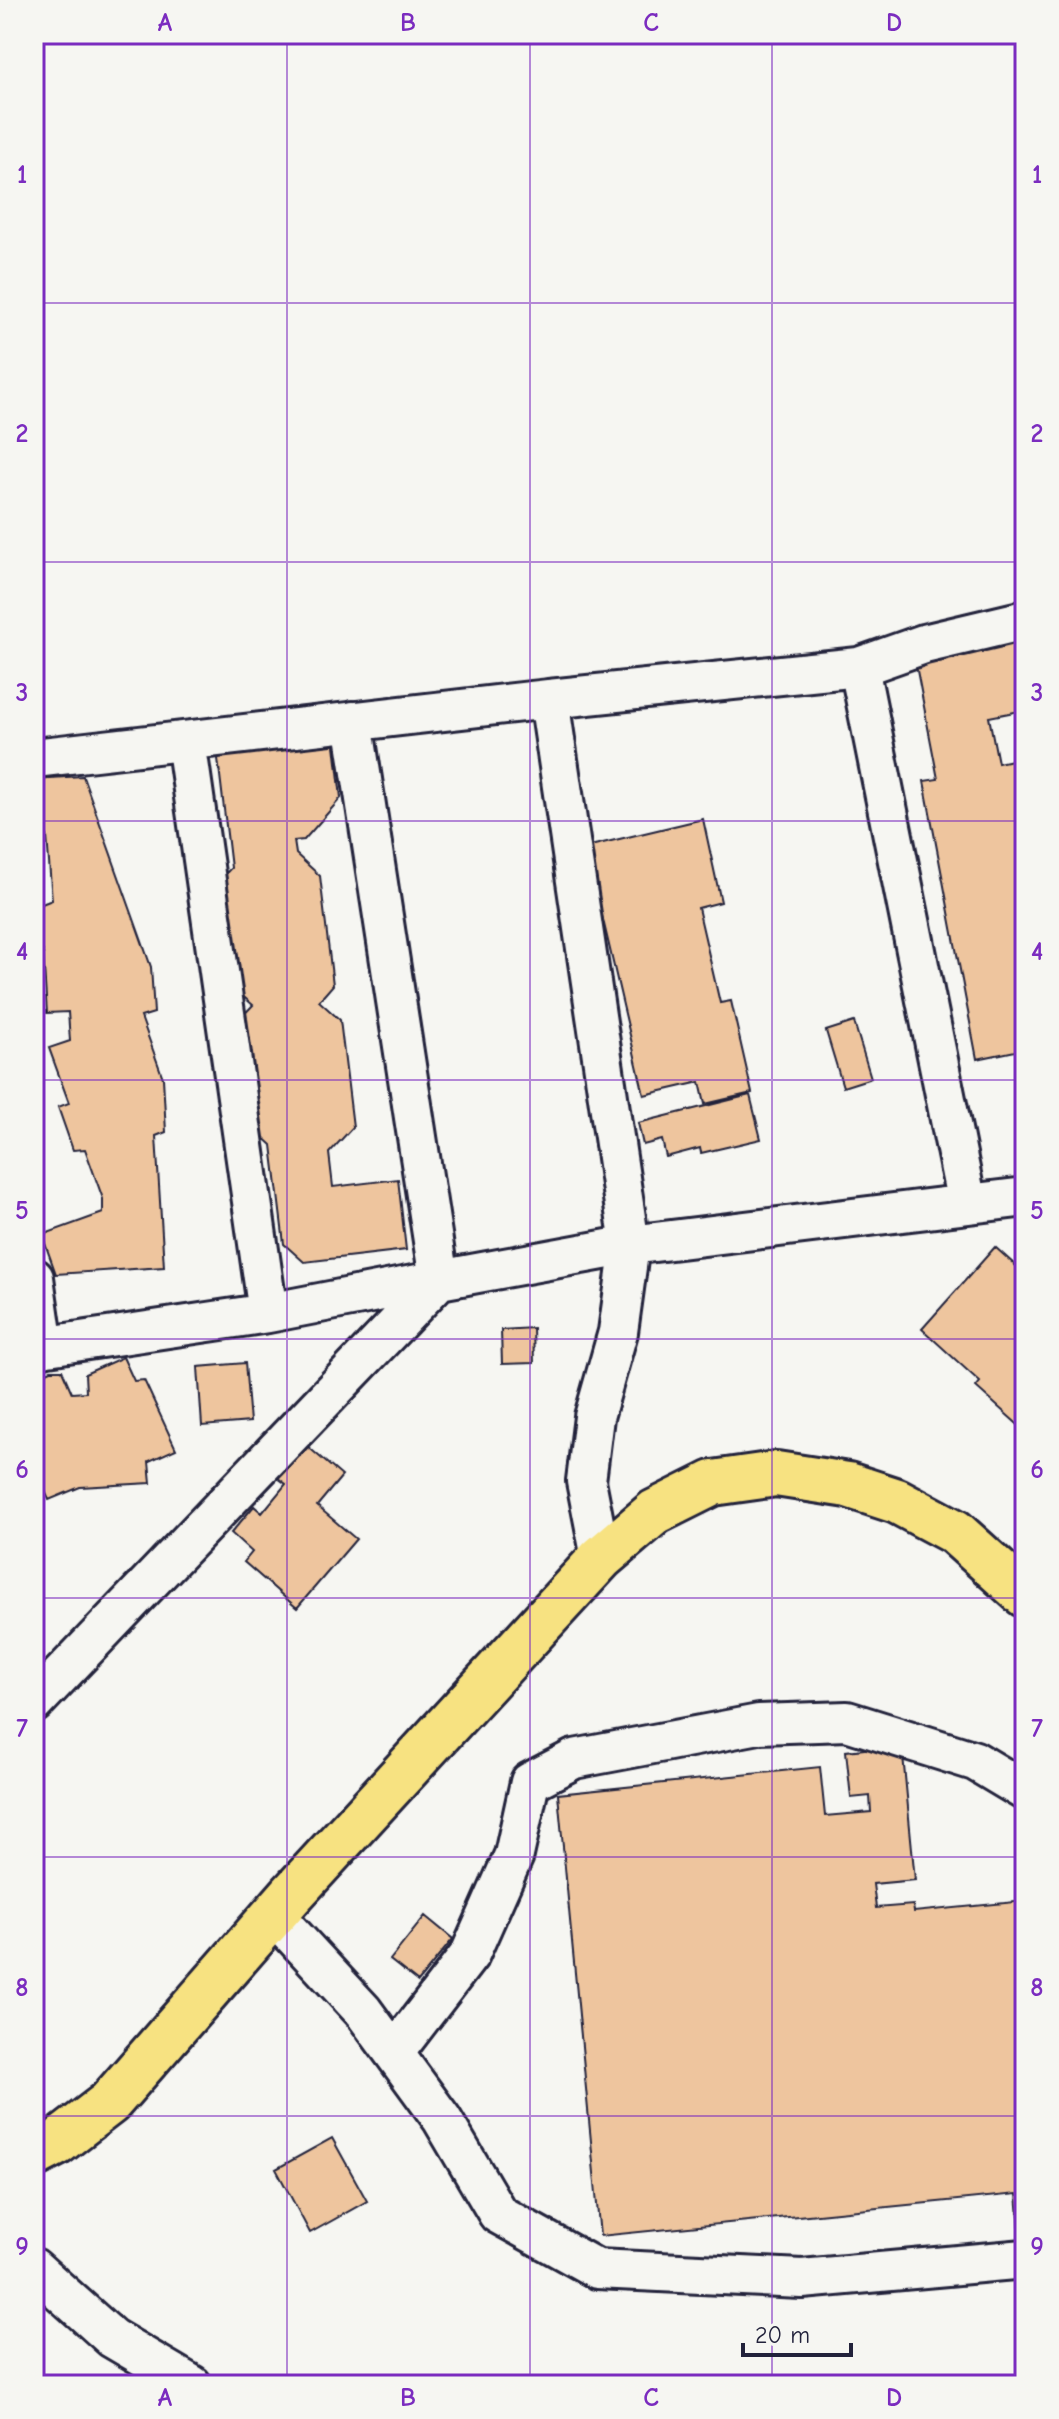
<svg xmlns="http://www.w3.org/2000/svg" width="1059" height="2419" font-family="'Comic Neue',sans-serif">
  <style>
    .building { fill: #eec59e; stroke: #22223b; stroke-width: 2 }
    .lines { fill: none; stroke-linecap: round; stroke-linejoin: round }
    .minor-casing { stroke: #22223b; stroke-width: 44 }
    .major-casing { stroke: #22223b; stroke-width: 50 }
    .minor { stroke: #f6f6f2; stroke-width: 38 }
    .major { stroke: #f7e281; stroke-width: 44 }
    .grid { fill: none; stroke: #7b2cbf; stroke-width: 2; stroke-opacity: 0.55 }
    .neatline { fill: none; stroke: #7b2cbf; stroke-width: 3 }
    .grid-label { font-size: 26px; text-anchor: middle; font-weight: bold; fill: #7b2cbf }
  </style>
  <rect width="100%" height="100%" fill="#f6f6f2"/>
  <filter id="ink" filterUnits="userSpaceOnUse"><feTurbulence type="fractalNoise" baseFrequency=".0125" numOctaves="2"/><feDisplacementMap in="SourceGraphic" scale="16" xChannelSelector="R" yChannelSelector="G"/><feConvolveMatrix kernelMatrix="1 2 1 2 8 2 1 2 1" color-interpolation-filters="sRGB"/></filter>
  <g filter="url(#ink)">
    <!-- building -->
    <path class="building" d="M1025 632V710L989 717 998 763 1025 757V1049L977 1059 924 781 938 779 914 655Z
      M334 736 341 798 304 840 294 841 296 854 320 876 333 985 319 1001 340 1020 353 1127 329 1153 333 1187 398 1179 406 1250 304 1262 284 1244 272 1145 248 1123 235 1024 253 1005 230 985 216 884 231 868 217 750Z
      M83 776 151 967 154 1013 141 1017 163 1078 166 1132 156 1136 164 1267 56 1274 42 1235 103 1213V1199L85 1149 73 1150 58 1107 69 1103 49 1048 70 1041 68 1012 47 1013 43 952 34 926V907L52 900 47 836 34 839V779Z
      M703 819 721 902 698 908 720 1003 731 1001 752 1093 705 1104 700 1082 644 1095 586 847Z
      M854 1022 871 1078 843 1087 826 1031Z
      M1025 1052V1082H1022L1017 1054Z
      M750 1095 761 1139 701 1153 700 1148 666 1157 662 1140 643 1145 638 1123Z
      M995 1247 1025 1274V1431L976 1387 980 1382 922 1329Z
      M533 1328 534 1363 502 1364 501 1330Z
      M123 1357 134 1381 144 1380 176 1449 149 1461 151 1483 80 1487 49 1500 34 1467V1378L51 1370H62L72 1393 86 1392 85 1374Z
      M245 1363 250 1422 202 1426 198 1367Z
      M306 1445 342 1476 317 1506 356 1539 297 1608 244 1562 252 1552 231 1533 254 1506 262 1513 286 1484 278 1478Z
      M902 1745 915 1880 873 1884 876 1908 913 1905 914 1912 1025 1901V2229H1020L1017 2194 600 2236 558 1794 820 1767 825 1816 871 1812 870 1796 851 1798 846 1751Z
      M425 1916 453 1939 418 1982 390 1960Z
      M332 2138 367 2201 310 2233 276 2169Z"/>
    <g class="lines">
      <!-- minor casing -->
      <g class="minor-casing">
        <path id="minor" d="M859 667 967 1204
          M549 699 859 667 924 644 1025 620
          M353 721 439 1280 630 1245 1025 1197
          M186 741 268 1313
          M34 758 549 699 630 1245 618 1332 594 1417 586 1481 601 1558
          M34 1278 44 1347
          M34 1348 268 1313 439 1280 34 1703
          M274 1915 363 2011 442 2119 498 2214 597 2269 802 2279 1025 2259
          M394 2053 470 1954 514 1855 530 1782 574 1759 759 1724 847 1721 975 1761 1025 1791
          M34 2268 112 2338 192 2385"/>
      </g>
      <!-- major casing -->
      <g class="major-casing">
        <path id="major" d="M34 2155 57 2143 109 2103 291 1895 601 1558 655 1512 713 1483 776 1474 848 1485 897 1501 955 1532 1025 1595"/>
      </g>
      <!-- minor -->
      <use href="#minor" class="minor"/>
      <!-- major -->
      <use href="#major" class="major"/>
    </g>
  </g>
  <!-- grid -->
  <path class="grid" d="M287 34V2385M530 34V2385M772 34V2385M34 303H1025M34 562H1025M34 821H1025M34 1080H1025M34 1339H1025M34 1598H1025M34 1857H1025M34 2116H1025"/>
  <!-- margin -->
  <rect width="1059" height="2419" fill="none" stroke="#f6f6f2" stroke-width="88"/>
  <!-- scale -->
  <path d="M743 2343v12h108v-12" fill="none" stroke="#22223b" stroke-width="4"/>
  <text x="755" y="2343" font-size="24" fill="#22223b" stroke="#f6f6f2" stroke-width="6" paint-order="stroke">20 m</text>
  <rect x="44" y="44" width="971" height="2331" class="neatline"/>
  <g class="grid-label">
    <text x="165" y="31">A</text>
    <text x="408" y="31">B</text>
    <text x="651" y="31">C</text>
    <text x="894" y="31">D</text>
    <text x="22" y="183">1</text>
    <text x="1037" y="183">1</text>
    <text x="22" y="442">2</text>
    <text x="1037" y="442">2</text>
    <text x="22" y="701">3</text>
    <text x="1037" y="701">3</text>
    <text x="22" y="960">4</text>
    <text x="1037" y="960">4</text>
    <text x="22" y="1219">5</text>
    <text x="1037" y="1219">5</text>
    <text x="22" y="1478">6</text>
    <text x="1037" y="1478">6</text>
    <text x="22" y="1737">7</text>
    <text x="1037" y="1737">7</text>
    <text x="22" y="1996">8</text>
    <text x="1037" y="1996">8</text>
    <text x="22" y="2255">9</text>
    <text x="1037" y="2255">9</text>
    <text x="165" y="2406">A</text>
    <text x="408" y="2406">B</text>
    <text x="651" y="2406">C</text>
    <text x="894" y="2406">D</text>
  </g>
</svg>
